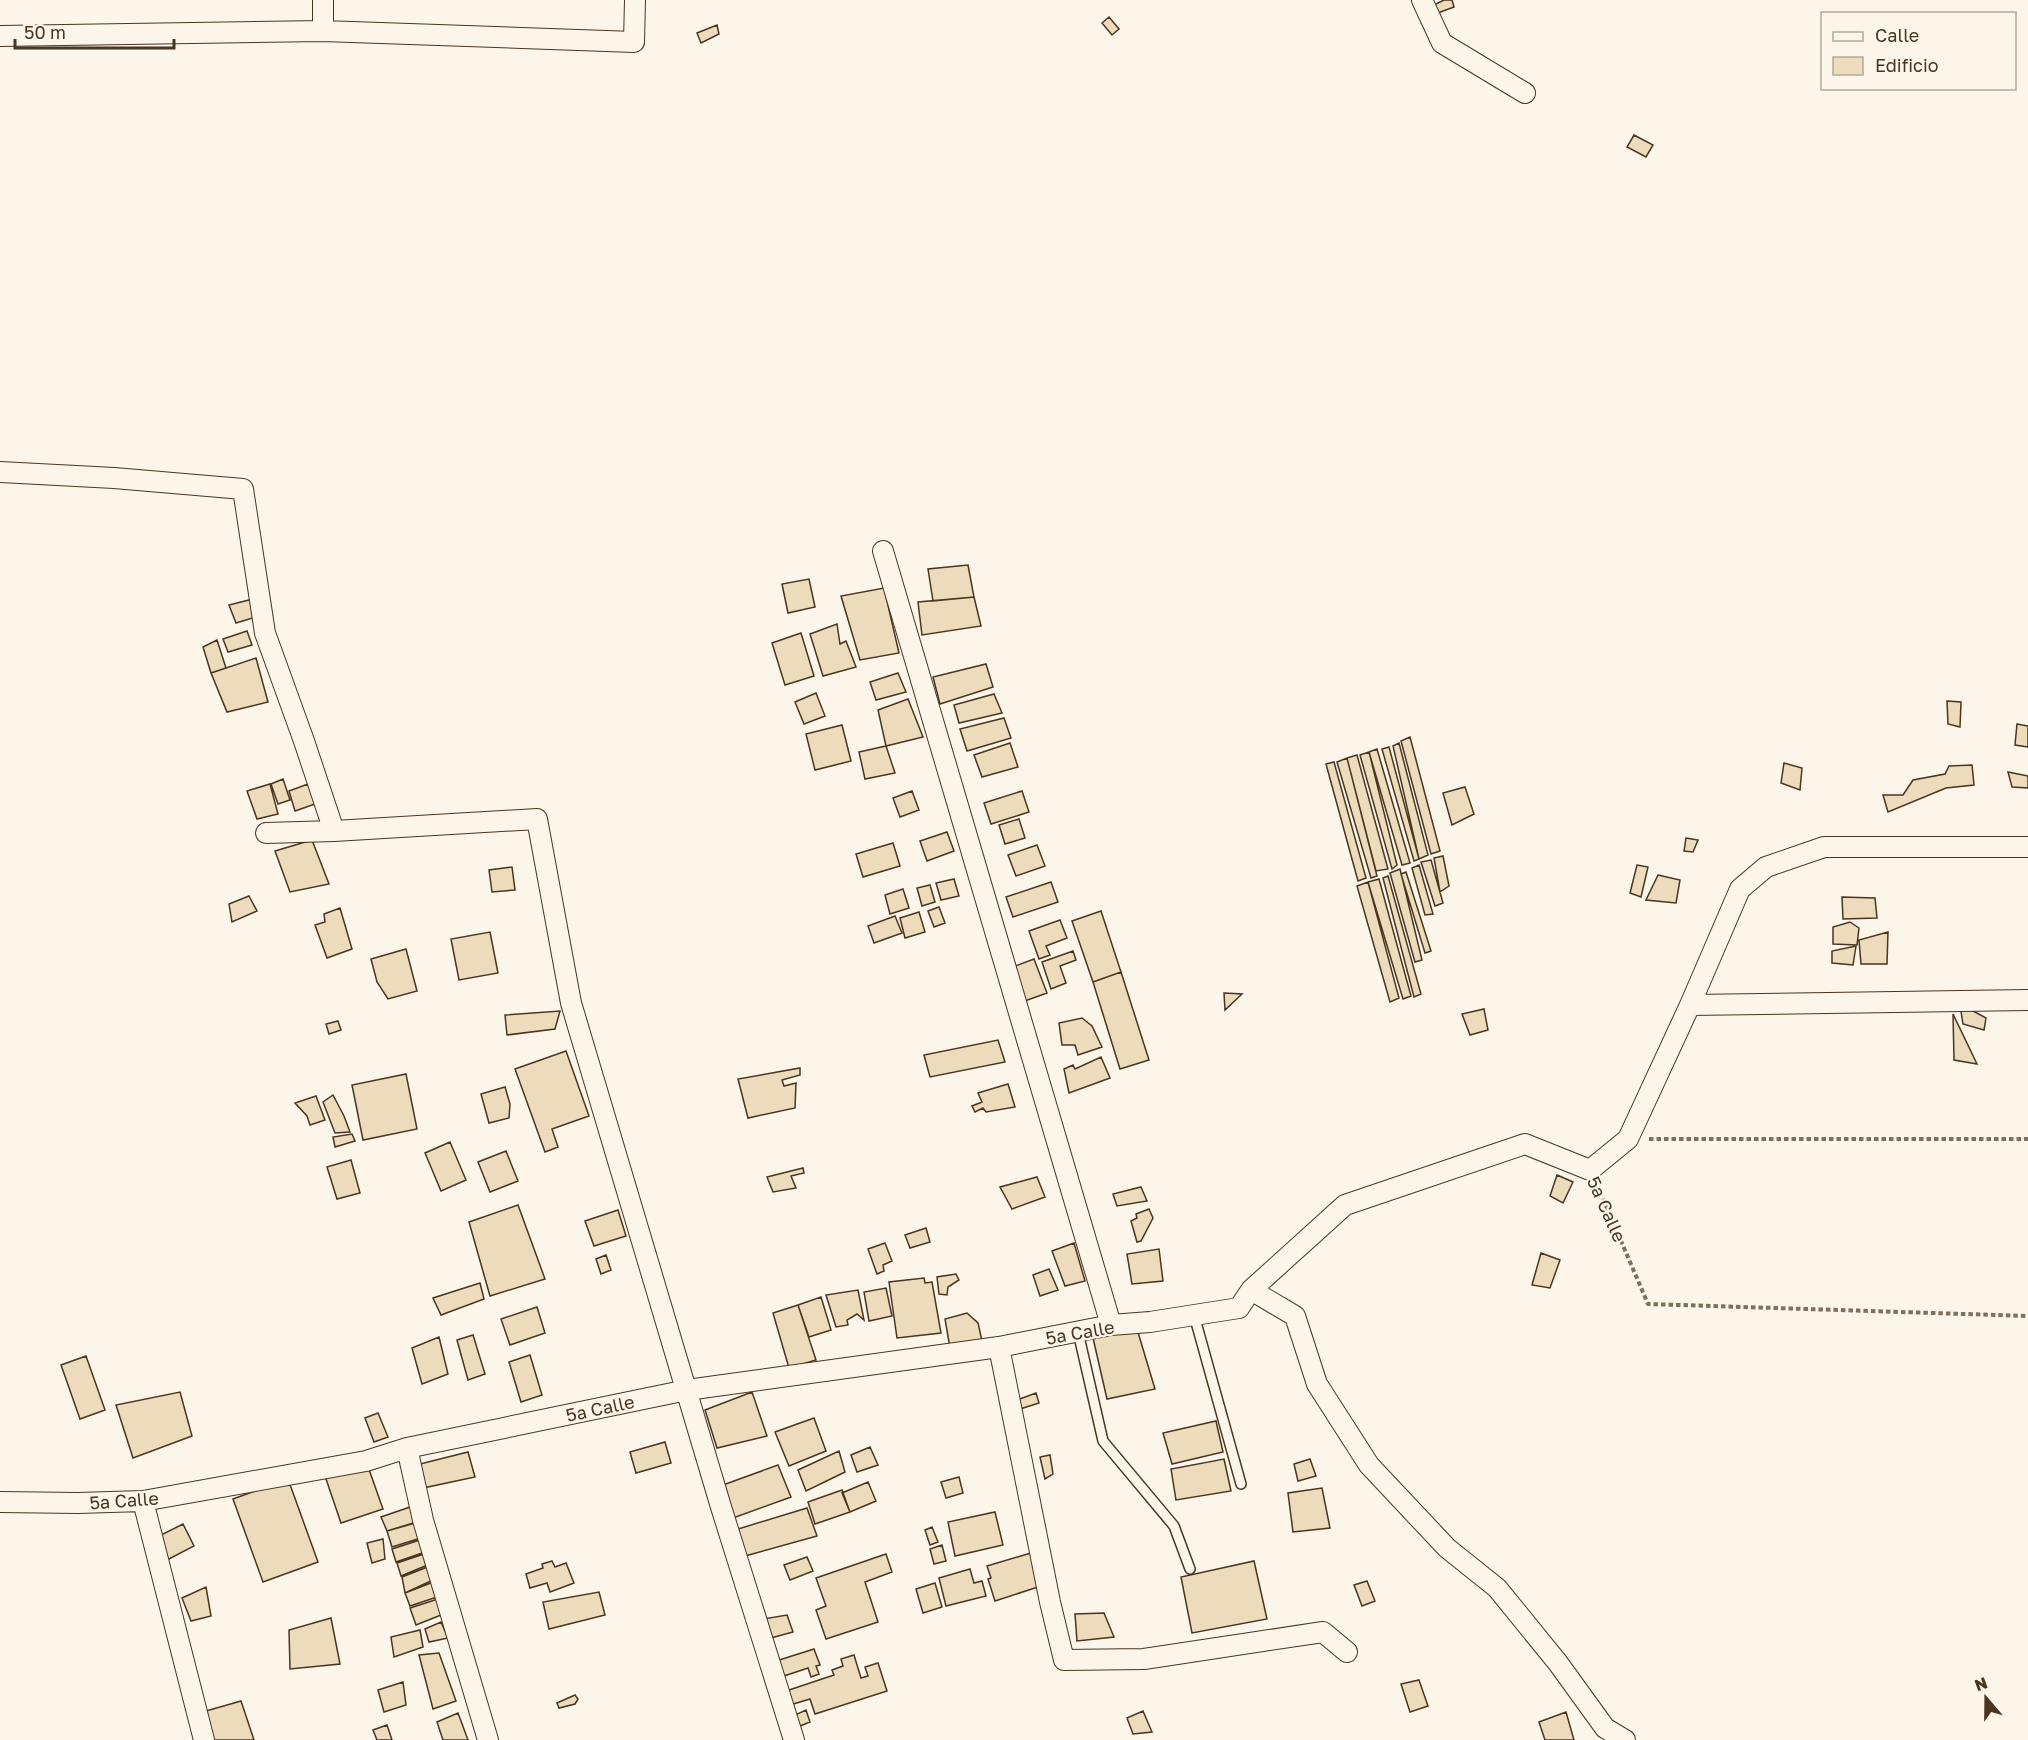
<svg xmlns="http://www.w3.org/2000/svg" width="2028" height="1740" font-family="'Golos Text',sans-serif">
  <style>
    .building { fill: #ecdcbc; stroke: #4a3520; stroke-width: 1.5 }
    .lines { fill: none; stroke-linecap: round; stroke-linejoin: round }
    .service-casing { stroke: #4a3520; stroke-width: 12 }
    .minor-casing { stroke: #4a3520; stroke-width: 22 }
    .path { stroke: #7f6f5c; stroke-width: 4; stroke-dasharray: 4.5 3; stroke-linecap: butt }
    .service { stroke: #fbf6e9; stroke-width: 9 }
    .minor { stroke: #fbf6e9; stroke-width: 20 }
    .labels { text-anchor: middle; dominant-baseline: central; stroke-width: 4.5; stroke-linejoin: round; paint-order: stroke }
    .street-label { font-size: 18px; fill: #4a3520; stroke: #fbf6e9 }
  </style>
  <rect width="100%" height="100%" fill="#fbf6e9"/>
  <!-- building -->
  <path class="building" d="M1452 0 1454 7 1435 14 1432 6 1444 0Z
    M1109 17 1119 29 1112 35 1102 23Z
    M717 25 719 34 701 43 697 33Z
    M1634 135 1653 145 1646 157 1627 147Z
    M968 565 974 597 933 601 928 569Z
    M809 579 815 607 788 613 782 584Z
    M884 588 899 653 860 660 841 596Z
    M974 597 981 626 922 635 918 602Z
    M253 599 259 616 236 623 229 605Z
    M837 624 840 644 846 641 856 667 823 676 810 634Z
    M247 631 252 645 228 652 223 639Z
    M801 633 814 676 785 685 772 643Z
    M217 640 226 668 211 673 203 647Z
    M256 658 268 702 227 712 211 673Z
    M986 664 993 687 940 704 933 677Z
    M898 673 906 692 876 700 870 682Z
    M816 693 825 716 804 724 795 702Z
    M994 694 1002 713 959 723 954 705Z
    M908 699 923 737 886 746 878 710Z
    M1947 701 1961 702 1960 727 1948 724Z
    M1004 718 1011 738 967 751 960 729Z
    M2017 724 2028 726V747L2015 745Z
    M842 725 851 761 815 770 806 734Z
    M1410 737 1440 851 1431 854 1401 741Z
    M1010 743 1018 767 982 777 974 755Z
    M1399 743 1428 855 1419 859 1393 746Z
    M886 746 895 773 865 779 859 752Z
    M1389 747 1419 859 1414 861 1382 749Z
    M1377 749 1410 863 1402 865 1369 752Z
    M1369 752 1397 865 1392 869 1360 755Z
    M1357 755 1388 869 1376 871 1347 758Z
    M1347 758 1377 876 1371 878 1337 762Z
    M1334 762 1366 878 1358 881 1326 764Z
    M1784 763 1802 768 1800 790 1781 783Z
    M1972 765 1974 785 1946 788 1888 812 1883 795H1903L1913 780 1945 774 1949 766Z
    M2008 772 2028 776V788L2012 787Z
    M283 779 290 800 278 804 271 784Z
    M270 784 278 814 257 819 247 791Z
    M308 784 315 804 295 811 289 791Z
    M1465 787 1474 814 1452 825 1443 793Z
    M912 791 919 810 900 817 893 798Z
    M1022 791 1029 812 991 824 984 803Z
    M1019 819 1025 838 1005 844 999 825Z
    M947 832 954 851 927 861 920 841Z
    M1686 838 1698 840 1693 852 1684 851Z
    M312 840 329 884 290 892 275 851Z
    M893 843 900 866 863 877 856 854Z
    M1037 845 1045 866 1016 876 1008 855Z
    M1443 856 1449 886 1440 892 1434 858Z
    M1431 860 1443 903 1435 906 1421 862Z
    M1419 865 1433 914 1425 915 1412 868Z
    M1637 865 1648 867 1641 897 1630 893Z
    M512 867 515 890 492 892 489 870Z
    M1400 869 1422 960 1415 962 1390 873Z
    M1406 872 1431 951 1425 953 1401 874Z
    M1658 875 1680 880 1676 903 1646 900Z
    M1388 876 1421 994 1414 997 1383 878Z
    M954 879 959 896 941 900 936 883Z
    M1379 879 1411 996 1403 999 1368 882Z
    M1051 882 1058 902 1013 917 1006 897Z
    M1368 882 1399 998 1390 1002 1357 886Z
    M930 885 935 902 922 906 917 888Z
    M903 889 909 908 890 914 885 895Z
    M249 896 257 911 232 922 229 904Z
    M1842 897 1875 898 1877 918 1843 919Z
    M939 907 945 923 934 927 928 911Z
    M340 908 352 949 327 958 315 925 325 922 324 914Z
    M1101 911 1121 972 1093 982 1072 921Z
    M919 912 925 932 905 938 900 918Z
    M895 916 902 933 874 943 868 926Z
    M1060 920 1067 938 1046 946 1050 955 1039 959 1029 931Z
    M1850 922 1859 928 1857 945 1833 944V927Z
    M490 932 498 973 459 980 451 939Z
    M1888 932 1887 964H1861L1859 940Z
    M1856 946 1853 965 1832 963V951Z
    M406 949 417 991 388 999 377 982 371 959Z
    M1073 951 1076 960 1060 966 1066 983 1051 989 1042 962Z
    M1034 959 1047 993 1022 1002 1010 968Z
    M1121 972 1149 1060 1120 1069 1093 982Z
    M1224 993 1242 994 1225 1010Z
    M1960 1005 1964 1006 1986 1018 1984 1030 1963 1024Z
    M1484 1009 1488 1030 1470 1035 1462 1014Z
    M560 1011 555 1029 507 1035 505 1015Z
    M1953 1014 1977 1064 1954 1060Z
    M1082 1018 1092 1026 1102 1047 1078 1055 1075 1045H1062L1059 1023Z
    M338 1021 341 1030 329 1034 326 1024Z
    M998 1040 1005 1062 930 1077 924 1055Z
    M566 1051 589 1116 552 1129 558 1147 545 1152 515 1069Z
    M1101 1057 1110 1078 1069 1093 1064 1069 1073 1065 1075 1069Z
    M800 1068V1075L782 1080 784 1086 796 1083 795 1108 748 1118 738 1079Z
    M406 1074 417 1129 363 1140 352 1085Z
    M1008 1084 1015 1107 986 1112 983 1108 975 1112 972 1106 982 1102 978 1093Z
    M505 1087 510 1104 509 1118 489 1123 481 1094Z
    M333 1095 344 1116 350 1132 335 1133 323 1102Z
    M316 1096 325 1120 310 1125 307 1116 295 1103Z
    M352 1134 355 1141 335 1147 333 1137Z
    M450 1142 466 1180 441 1191 425 1153Z
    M506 1151 518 1181 490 1192 478 1162Z
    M351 1160 360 1193 337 1199 327 1167Z
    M803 1168 804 1173 791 1176 796 1188 773 1192 767 1177Z
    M1557 1175 1573 1182 1563 1203 1550 1196Z
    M1037 1177 1045 1197 1012 1209 1000 1187Z
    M1141 1187 1147 1201 1117 1206 1113 1194Z
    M518 1205 545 1279 490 1296 469 1222Z
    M1149 1209 1153 1218 1141 1241 1137 1242 1131 1221 1137 1218 1136 1214Z
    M618 1210 626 1236 594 1246 585 1221Z
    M926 1228 930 1242 910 1248 905 1235Z
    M885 1243 892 1261 883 1265 884 1271 877 1274 868 1249Z
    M1074 1243 1085 1281 1065 1286 1052 1251Z
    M1159 1249 1163 1281 1132 1284 1127 1254Z
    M1541 1253 1560 1260 1550 1288 1532 1285Z
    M606 1255 611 1270 601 1274 596 1259Z
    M1049 1269 1058 1290 1040 1296 1033 1275Z
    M956 1274 959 1280 948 1287 947 1295 939 1294 937 1277Z
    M924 1278 925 1283 932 1282 941 1333 897 1338 889 1282Z
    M480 1283 484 1299 441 1315 433 1298Z
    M886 1288 892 1316 869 1321 864 1292Z
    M858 1290 864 1320 857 1314 847 1320 848 1325 836 1327 826 1295Z
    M821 1297 831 1330 809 1337 798 1305Z
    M798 1305 816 1360 789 1368 773 1313Z
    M537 1307 545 1333 510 1345 501 1319Z
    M967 1313 978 1323 982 1341 950 1348 945 1319Z
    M1137 1329 1155 1389 1107 1399 1093 1338Z
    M473 1335 485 1374 468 1380 457 1340Z
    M439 1337 448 1374 422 1384 412 1348Z
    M530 1355 542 1395 521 1402 509 1362Z
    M86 1356 105 1410 80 1419 61 1365Z
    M180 1392 192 1436 133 1458 116 1405Z
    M752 1392 767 1436 717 1448 705 1410Z
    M1036 1393 1039 1403 1020 1409 1017 1400Z
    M378 1413 388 1437 374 1442 365 1418Z
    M814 1418 826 1451 789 1466 775 1432Z
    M1216 1421 1223 1452 1172 1464 1163 1433Z
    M665 1442 671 1463 636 1473 630 1452Z
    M870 1447 878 1465 857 1472 851 1455Z
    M839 1451 845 1472 806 1491 798 1470Z
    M468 1452 475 1477 423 1488 416 1465Z
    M1050 1455 1053 1474 1045 1479 1040 1457Z
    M1224 1459 1231 1491 1176 1500 1171 1469Z
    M1310 1459 1316 1476 1298 1481 1294 1464Z
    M366 1461 383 1509 341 1523 325 1476Z
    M778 1465 791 1497 733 1518 723 1485Z
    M959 1477 963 1493 946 1498 941 1482Z
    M288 1479 318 1562 263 1582 233 1499Z
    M868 1482 876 1501 850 1512 842 1493Z
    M1322 1488 1330 1528 1293 1532 1288 1493Z
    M842 1490 850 1512 815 1524 808 1502Z
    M413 1506 423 1520 387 1531 381 1517Z
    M807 1508 817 1536 745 1556 738 1529Z
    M995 1512 1003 1545 955 1556 948 1522Z
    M419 1522 424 1537 392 1547 387 1531Z
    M183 1524 194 1546 167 1560 155 1538Z
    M932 1527 938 1542 930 1545 925 1530Z
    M383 1539 385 1559 372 1563 367 1543Z
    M423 1539 428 1551 396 1562 392 1549Z
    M942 1545 946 1561 934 1564 930 1549Z
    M427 1553 430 1564 401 1576 397 1563Z
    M1031 1553 1041 1586 995 1601 988 1579 991 1578 987 1566Z
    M886 1554 892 1572 865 1582 878 1622 826 1639 816 1610 826 1606 816 1578Z
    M807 1557 813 1571 790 1580 784 1565Z
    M552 1561 555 1567 566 1563 574 1583 550 1592 547 1583 530 1588 526 1574 543 1568 542 1564Z
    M1254 1561 1267 1619 1192 1633 1181 1577Z
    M430 1566 435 1579 405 1593 402 1577Z
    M970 1569 974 1583 982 1581 986 1596 946 1606 939 1578Z
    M436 1581 440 1596 410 1606 405 1593Z
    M1367 1581 1375 1601 1362 1606 1354 1585Z
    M935 1583 942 1607 923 1613 916 1589Z
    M206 1587 211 1616 191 1621 182 1598Z
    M599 1592 605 1615 549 1629 543 1602Z
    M441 1598 446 1613 416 1625 410 1608Z
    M1104 1613 1114 1637 1077 1641 1075 1614Z
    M787 1615 793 1632 767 1639 763 1619Z
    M331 1618 340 1664 290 1669 289 1630Z
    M441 1622 448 1638 429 1642 425 1629Z
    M420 1630 423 1647 394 1657 391 1637Z
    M814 1649 820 1665 816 1666 819 1674 811 1677 808 1668 781 1677 776 1661Z
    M439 1653 456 1701 433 1709 419 1655Z
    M854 1655 861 1678 868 1676 865 1667 878 1663 887 1691 815 1714 810 1699 790 1705 786 1691 834 1675 832 1670 843 1666 841 1659Z
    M1419 1680 1428 1706 1410 1712 1401 1684Z
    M403 1682 406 1705 384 1712 378 1690Z
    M575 1695 578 1699 575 1704 559 1708 557 1703Z
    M241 1701 254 1740H214L206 1711Z
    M806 1710 810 1722 800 1726 795 1715Z
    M1143 1711 1152 1732 1133 1734 1127 1718Z
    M1566 1712 1574 1740H1545L1539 1722Z
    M458 1713 468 1740H443L437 1722Z
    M387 1725 392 1740H377L373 1730Z"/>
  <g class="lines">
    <!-- service casing -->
    <g class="service-casing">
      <path id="service" d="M1194 1315 1241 1484
        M1078 1332 1103 1441 1174 1526 1190 1569"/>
    </g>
    <!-- minor casing -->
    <g class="minor-casing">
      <path id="minor" d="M1422 0 1442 43 1525 93
        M323 31V0
        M0 36 323 31 634 42 635 0
        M0 472 114 478 243 489 265 633 304 741 334 831
        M883 551 1111 1325
        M266 833 334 831 537 819 571 1003 721 1507 794 1740
        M1690 1005 2028 1000
        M1251 1290 1295 1316 1317 1384 1369 1465 1447 1548 1497 1588 1558 1663 1605 1728 1625 1740
        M999 1347 1050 1602 1064 1660 1144 1659 1323 1632 1347 1652
        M407 1448 423 1520 488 1740
        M143 1501 204 1740
        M0 1502 78 1503 143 1501 366 1461 407 1448 687 1390 999 1347 1111 1325 1150 1322 1239 1308 1251 1290 1345 1205 1525 1144 1590 1170 1628 1139 1690 1005 1740 889 1766 867 1824 847H2028"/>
    </g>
    <!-- path -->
    <path class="path" d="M1649 1139H2028
      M1597 1185 1648 1304 2028 1316"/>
    <!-- service -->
    <use href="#service" class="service"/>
    <!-- minor -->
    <use href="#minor" class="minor"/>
  </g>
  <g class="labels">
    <!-- street labels -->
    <g class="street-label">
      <text transform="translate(1607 1209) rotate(66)">5a Calle</text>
      <text transform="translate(1080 1332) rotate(-10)">5a Calle</text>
      <text transform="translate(600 1408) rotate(-12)">5a Calle</text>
      <text transform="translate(124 1500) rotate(-4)">5a Calle</text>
    </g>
  </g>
  <!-- legend -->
  <rect x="1821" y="12" width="195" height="78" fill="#fbf6e9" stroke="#b4a999" stroke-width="1.5"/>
  <rect x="1833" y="32" width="30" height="9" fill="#fbf6e9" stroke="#b4a999" stroke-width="1.5"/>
  <text x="1875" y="42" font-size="18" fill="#4a3520">Calle</text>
  <rect x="1833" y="57" width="30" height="18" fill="#ecdcbc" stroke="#b4a999" stroke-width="1.5"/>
  <text x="1875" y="72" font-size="18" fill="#4a3520">Edificio</text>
  <!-- north arrow -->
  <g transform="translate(1986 1698) rotate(340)" stroke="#fbf6e9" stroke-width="4.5" paint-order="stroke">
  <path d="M0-4.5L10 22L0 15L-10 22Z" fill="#4a3520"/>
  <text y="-9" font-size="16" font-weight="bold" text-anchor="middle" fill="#4a3520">N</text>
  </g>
  <!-- scale -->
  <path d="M15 39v9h159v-9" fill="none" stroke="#4a3520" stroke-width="3"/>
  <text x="24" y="39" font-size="18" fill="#4a3520" stroke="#fbf6e9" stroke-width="4.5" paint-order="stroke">50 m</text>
</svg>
